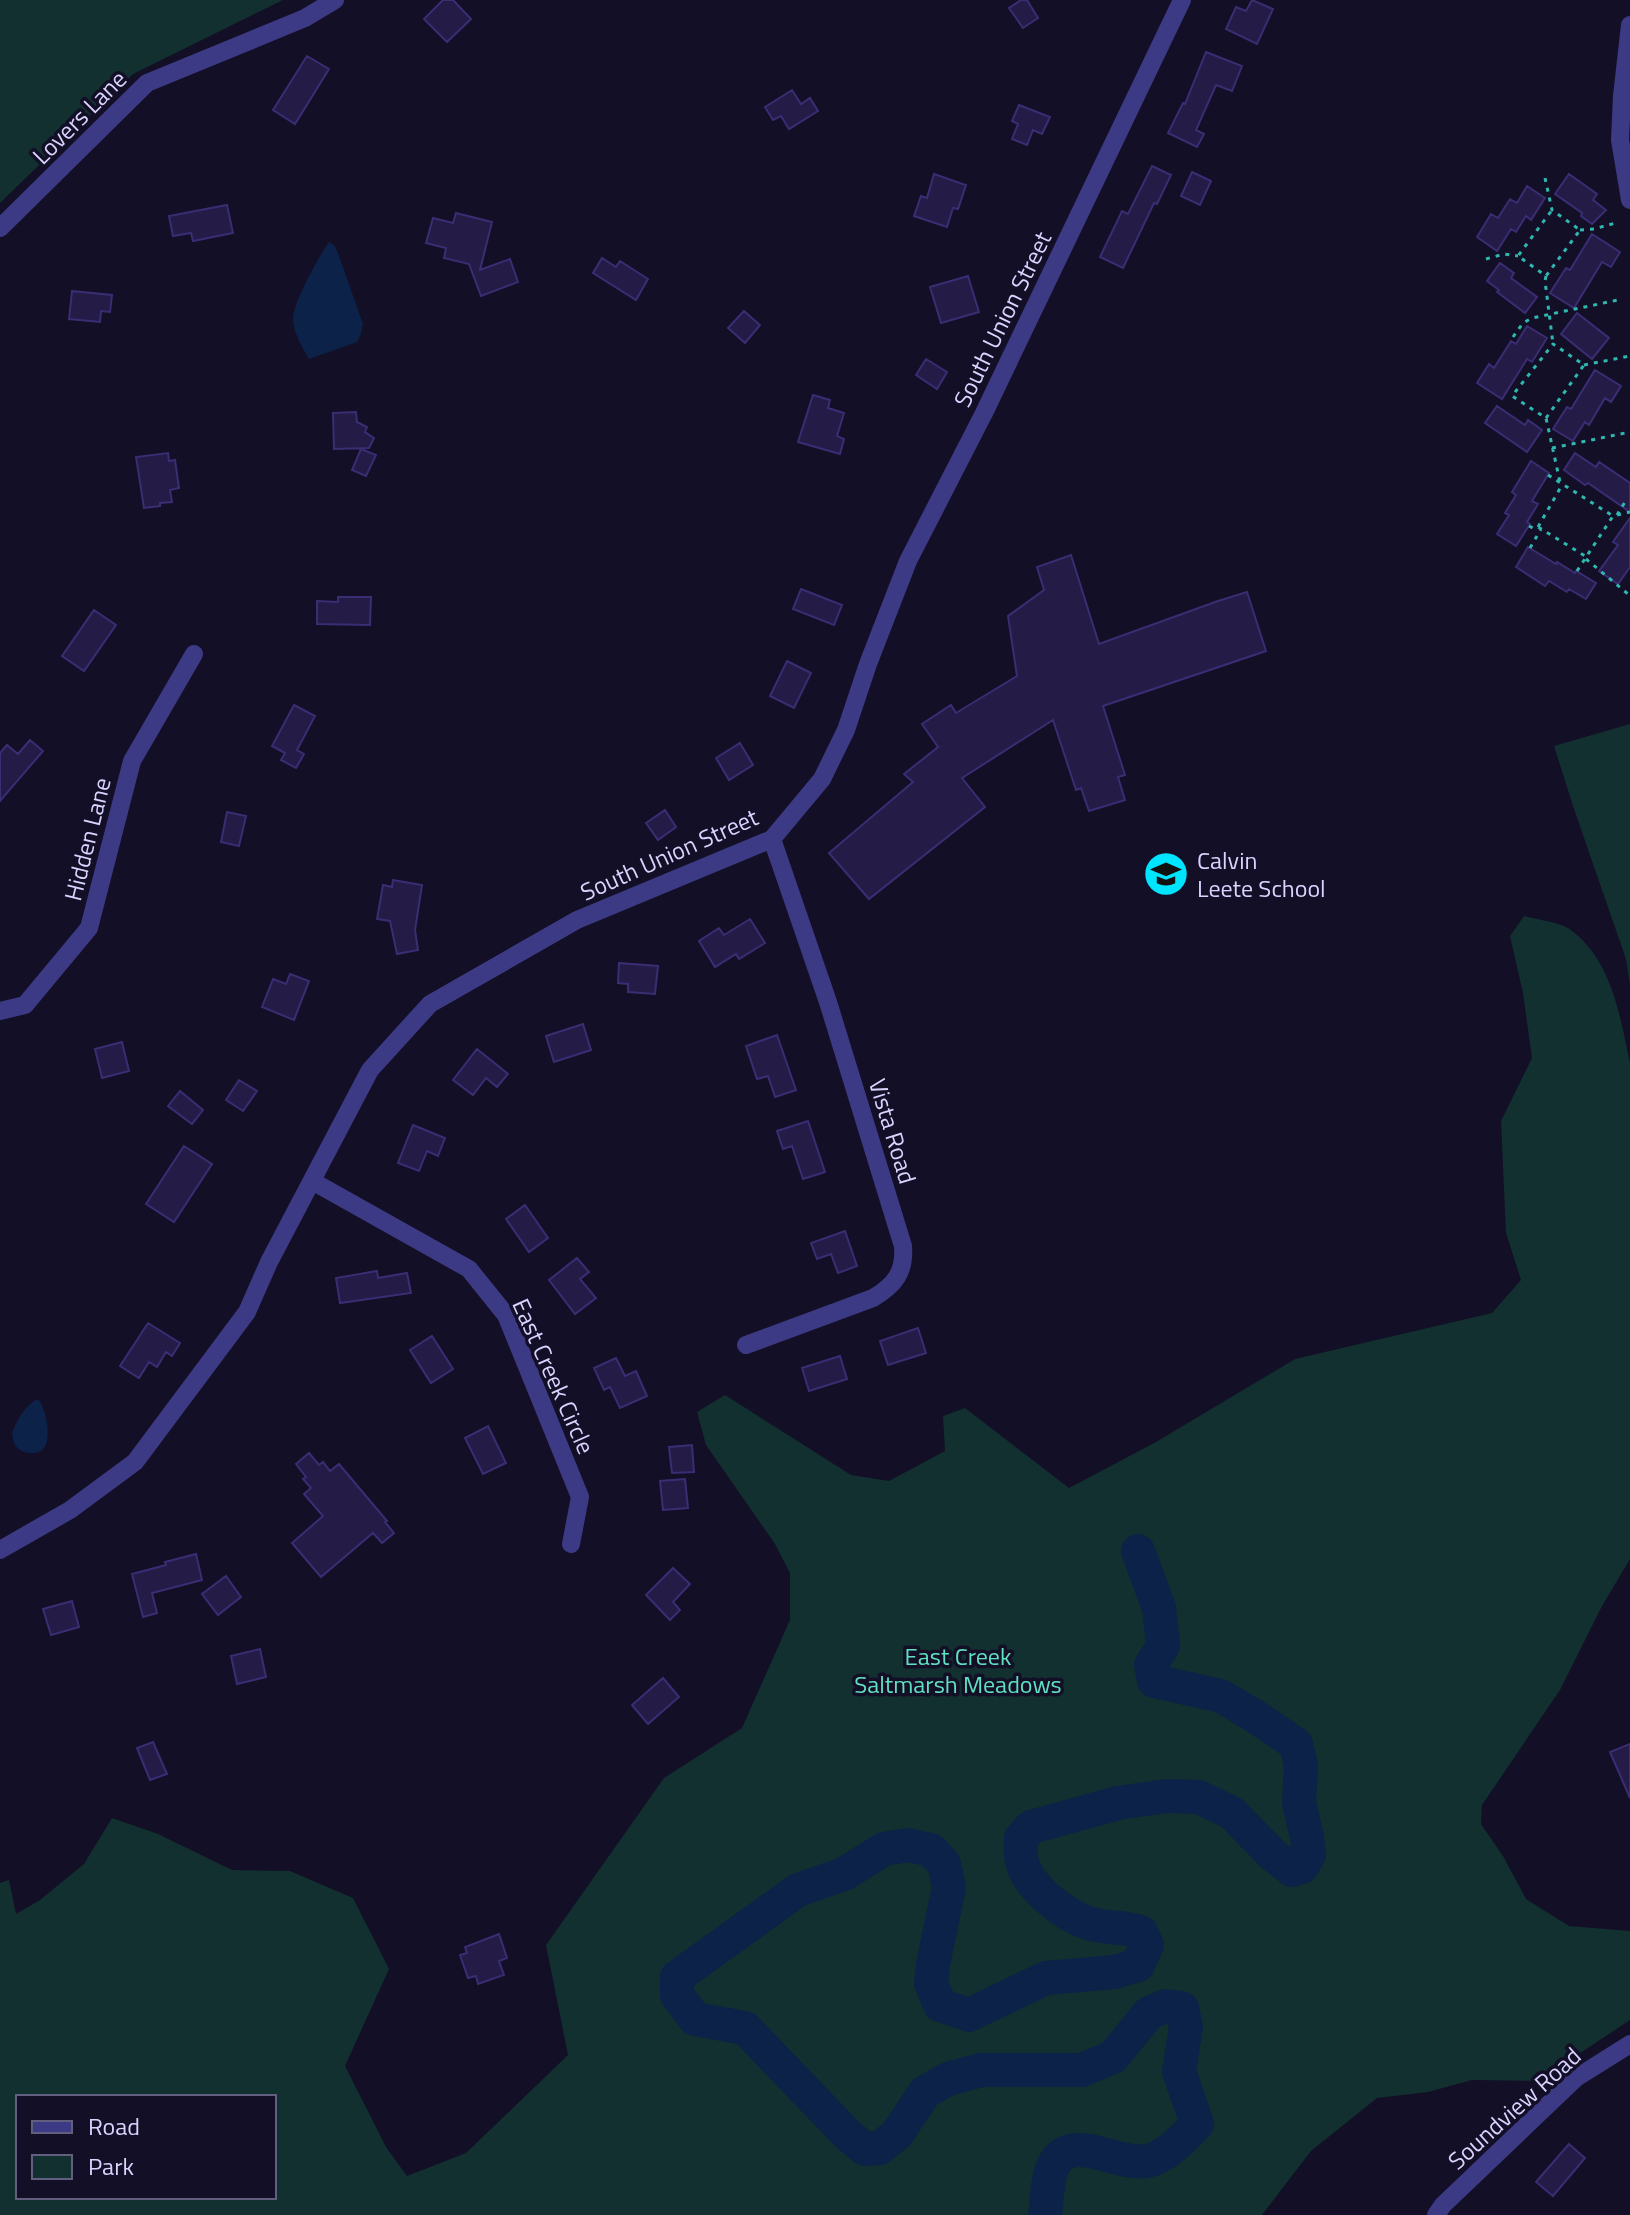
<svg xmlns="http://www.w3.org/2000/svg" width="1630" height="2215" font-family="'Titillium Web',sans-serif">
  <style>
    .green { fill: #12302f; fill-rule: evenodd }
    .water { fill: #0c2248 }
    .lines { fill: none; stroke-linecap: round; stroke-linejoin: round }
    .river { stroke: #0c2248; stroke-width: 34 }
    .building { fill: #241b47; stroke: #3b2d73; stroke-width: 2 }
    .path { stroke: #2fb8b0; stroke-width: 3; stroke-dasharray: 4 6; stroke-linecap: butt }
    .minor { stroke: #3d3a85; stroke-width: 18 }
    .labels { text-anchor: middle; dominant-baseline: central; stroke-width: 7; stroke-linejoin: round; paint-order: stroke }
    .street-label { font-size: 24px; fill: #d9d4ff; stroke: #130f26 }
    .poi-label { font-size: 24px; fill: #d9d4ff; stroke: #130f26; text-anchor: start }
    .park-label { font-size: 24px; fill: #5fe0c0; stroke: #130f26 }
  </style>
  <rect width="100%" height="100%" fill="#130f26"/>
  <!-- green -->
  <path class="green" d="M0 0H283L133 74 0 203Z
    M1630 724V985L1626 959 1574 809 1554 746Z
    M1524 916C1536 919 1562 923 1571 930 1612 961 1620 1016 1630 1063V1559L1602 1606 1560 1690 1482 1805 1481 1824 1503 1856 1526 1899 1569 1926 1630 1931V2020L1538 2081 1472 2080 1428 2092 1377 2098 1311 2151 1262 2215H0V1883L9 1880 16 1914 40 1900 84 1864 112 1818 158 1834 232 1870 290 1871 353 1898 389 1969 345 2066 386 2147 407 2176 466 2153 568 2055 546 1945 664 1778 742 1728 790 1620V1573L775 1544 706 1445 697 1412 725 1395 851 1475 889 1481 945 1451 943 1416 965 1408 1069 1488 1156 1442 1295 1359 1492 1313 1521 1280 1506 1233 1501 1121 1532 1058 1523 993 1510 936ZM274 2097V2197H18V2097Z"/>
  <!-- water -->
  <path class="water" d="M329 242 334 245 338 253 363 324 361 334 357 342 309 359C302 347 293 332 293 318 294 301 319 256 329 242Z
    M38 1399C46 1408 52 1437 44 1448 38 1456 21 1454 16 1446 13 1443 13 1437 12 1434 16 1421 26 1404 38 1399Z"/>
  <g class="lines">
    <!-- river -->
    <path class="river" d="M1045 2215C1047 2201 1047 2184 1051 2171 1067 2127 1116 2167 1147 2161 1165 2158 1185 2137 1197 2124L1179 2071 1186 2027 1182 2008 1166 2006 1149 2013 1113 2057 1082 2070H981L948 2079 925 2092 897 2134 880 2148 865 2149 849 2136 745 2028 695 2019 677 1995V1977L798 1890 844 1874 884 1849 908 1845 931 1850 944 1864 949 1887 933 1964 931 1983 940 2005 969 2015 1046 1978 1115 1972 1138 1965 1147 1945 1141 1932C1124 1927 1107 1928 1091 1924 1065 1916 1025 1886 1021 1857 1020 1851 1021 1844 1021 1838L1031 1827 1118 1803 1166 1796 1199 1797 1232 1813 1273 1855 1292 1870 1302 1867 1309 1855 1307 1837 1299 1803 1301 1766 1296 1744 1253 1715 1221 1696 1154 1681 1151 1665 1163 1646 1159 1608 1138 1551"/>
  </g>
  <!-- building -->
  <path class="building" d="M443 0H453L471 19 447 42 424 19Z
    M1021 0H1027L1038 18 1023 28 1009 8Z
    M1252 0 1273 9 1257 44 1226 29 1236 7 1246 11Z
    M1206 52 1242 66 1232 91 1216 85 1196 130 1204 134 1197 147 1168 133 1183 103 1185 104Z
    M307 56 329 69 295 124 273 110Z
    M792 90 801 104 810 98 818 111 789 129 781 116 773 120 765 107Z
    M1019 105 1050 117 1042 134 1033 130 1027 145 1012 139 1018 124 1012 121Z
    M1152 166 1171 175 1157 204 1154 203 1123 268 1100 257 1122 211 1128 214Z
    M1192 172 1211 181 1200 205 1181 196Z
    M934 174 966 185 958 209 953 208 947 227 914 216 921 196 927 198Z
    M1569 174 1597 194 1593 200 1606 210 1592 224 1581 216 1582 213 1555 194Z
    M1527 186 1545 198 1531 220 1526 216 1516 232 1511 229 1497 251 1477 237 1491 214 1498 218 1510 199 1517 203Z
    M227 205 233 233 193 241 191 233 173 236 169 216Z
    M456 213 492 222 480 270 510 259 518 282 481 296 469 264 444 258 446 248 426 243 433 218 453 223Z
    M1592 234 1620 252 1611 267 1602 262 1574 308 1550 293 1566 268 1570 270Z
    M602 258 616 267 620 261 648 279 636 300 593 273Z
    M1500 263 1514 273 1511 278 1537 297 1525 313 1497 292 1499 290 1487 281Z
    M968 276 979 312 941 323 930 287Z
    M72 291 112 295 110 312 101 311 100 322 69 319Z
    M744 311 760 325 745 343 728 328Z
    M1577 313 1609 338 1592 359 1561 334Z
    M1527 326 1547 338 1532 362 1527 359 1502 399 1477 383 1489 364 1494 368 1511 341 1516 344Z
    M926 359 947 372 937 389 916 375Z
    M1595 370 1621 386 1611 402 1605 398 1589 425 1585 422 1573 441 1553 429 1567 407 1571 409Z
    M813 395 830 400 828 408 844 413 837 436 844 439 840 454 798 442Z
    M1497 406 1525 425 1528 420 1542 430 1527 452 1485 423Z
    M356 412 357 422 367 427 365 432 374 438 369 448 334 449 333 413Z
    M361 449 376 455 366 476 352 470Z
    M168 453 169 461 175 460 179 488 170 490 172 502 160 503V506L144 508 136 457Z
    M1575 453 1596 467 1599 462 1630 483V512L1588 483 1585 485 1564 470Z
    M1531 461 1549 473 1532 501 1538 504 1527 522 1530 524 1516 546 1497 534 1509 515 1505 513 1516 495 1512 492Z
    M1630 518V567L1618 584 1599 571 1618 545 1613 542Z
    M1528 547 1556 564 1557 562 1575 573 1576 571 1596 583 1586 599 1569 589 1567 592 1549 581 1545 586 1516 567Z
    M1071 555 1099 644 1218 601 1247 592 1266 651 1103 706 1125 775 1118 777 1125 800 1089 811 1081 788 1076 790 1053 720 962 778 985 807 869 899 829 853 913 782 904 774 938 747 922 724 951 705 956 713 1017 676 1008 616 1044 590 1037 567Z
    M801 589 842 605 834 625 793 609Z
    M338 597H371L370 625 317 624V601L338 602Z
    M94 610 116 625 84 671 62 656Z
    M787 661 811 673 794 708 770 696Z
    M294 705 315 716 297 750 304 754 296 768 281 760 285 753 272 746Z
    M30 740 43 751 0 801V753L7 745 18 754Z
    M740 743 753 765 729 780 716 758Z
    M665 810 676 827 658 840 646 823Z
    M227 812 246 816 239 846 221 842Z
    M393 880 422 885 415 930 418 950 397 954 390 921 377 919 383 885 392 887Z
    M750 919 765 943 739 959 736 954 715 967 699 941 719 928 724 935Z
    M619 963 658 966 655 994 628 992V984L618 983Z
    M290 974 309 981 294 1020 262 1007 273 979 286 984Z
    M583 1024 591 1050 554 1062 546 1036Z
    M777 1035 796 1090 775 1097 768 1076 757 1079 746 1046Z
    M122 1042 129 1071 102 1078 95 1049Z
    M477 1049 508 1074 497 1087 486 1078 473 1095 453 1080Z
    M239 1080 257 1091 243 1111 226 1100Z
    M180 1091 203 1110 192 1124 168 1106Z
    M808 1121 825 1172 803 1179 792 1146 783 1149 777 1131Z
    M413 1125 445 1138 438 1156 427 1151 419 1171 398 1163Z
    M184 1146 212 1164 174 1222 146 1204Z
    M525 1205 548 1238 529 1252 506 1219Z
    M845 1231 857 1266 838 1273 831 1254 817 1259 811 1243Z
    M577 1258 589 1272 580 1279 596 1298 575 1314 549 1280Z
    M377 1271 378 1278 407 1273 411 1293 340 1303 336 1278Z
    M148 1323 180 1343 172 1356 166 1352 157 1367 149 1362 139 1378 120 1366Z
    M918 1328 926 1353 888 1365 880 1341Z
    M432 1336 453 1369 431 1383 410 1350Z
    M840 1356 847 1379 809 1391 802 1368Z
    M616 1358 625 1376 636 1371 647 1396 620 1408 610 1387 604 1390 594 1368Z
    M488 1426 506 1463 483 1474 465 1438Z
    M692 1445 694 1472 672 1473 669 1447Z
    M309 1453 319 1465 323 1462 330 1471 339 1464 387 1521 385 1522 394 1533 382 1543 373 1533 321 1577 292 1543 323 1516 304 1494 311 1488 303 1479 306 1477 296 1464Z
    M685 1479 688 1508 663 1510 660 1481Z
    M196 1554 202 1580 152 1593 157 1613 143 1617 132 1574 166 1565 165 1562Z
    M673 1568 690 1584 673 1602 680 1610 670 1620 646 1595Z
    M226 1576 241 1597 218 1615 202 1594Z
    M72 1601 79 1627 51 1635 43 1609Z
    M260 1649 266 1677 237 1684 231 1656Z
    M663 1678 679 1697 648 1724 632 1705Z
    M153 1742 167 1774 150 1780 137 1748Z
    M1630 1744V1798L1610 1752Z
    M499 1934 507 1958 499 1961 504 1975 478 1984 476 1976 468 1978 460 1955 467 1953 465 1947Z
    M1569 2144 1585 2158 1553 2196 1536 2182Z"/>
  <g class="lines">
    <!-- path -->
    <path class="path" d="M1545 178 1552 210 1580 230 1546 276 1518 256 1552 210
      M1580 230 1594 229 1619 222
      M1486 259 1504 254 1518 256
      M1546 276 1545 281 1553 344
      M1513 337 1523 323 1532 318 1618 300
      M1584 365 1630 356
      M1546 418 1584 365 1553 344 1512 396 1546 418 1560 482
      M1552 448 1630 432
      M1548 475 1613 516
      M1617 515 1625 502
      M1529 526 1533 528 1538 527 1585 556
      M1538 527 1562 485
      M1530 548 1541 529
      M1586 559 1628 594
      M1577 571 1613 516 1630 512"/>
    <!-- minor -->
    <path class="minor" d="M1630 25 1622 96 1620 140 1630 200
      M0 228 147 83 305 18 335 0
      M0 1011 25 1005 89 928 132 761 194 654
      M312 1181 469 1269 506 1315 580 1497 571 1544
      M746 1345 873 1298C895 1285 905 1272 903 1246L828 1002 772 839
      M0 1550 70 1510 135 1462 247 1312 269 1262 370 1070 430 1004 577 920 772 839 822 779 846 730 868 664 908 561 984 413 1182 0
      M1436 2215 1443 2205 1576 2078 1630 2044"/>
  </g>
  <!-- icons -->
  <defs>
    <g id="school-disc" transform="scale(2.3)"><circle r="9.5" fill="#00e5ff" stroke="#130f26"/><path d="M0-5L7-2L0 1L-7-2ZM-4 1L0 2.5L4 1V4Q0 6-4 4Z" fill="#111"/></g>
  </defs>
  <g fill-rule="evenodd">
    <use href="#school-disc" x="1166" y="874"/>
  </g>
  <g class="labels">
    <!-- street labels -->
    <g class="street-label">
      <text transform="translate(79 117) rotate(-45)">Lovers Lane</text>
      <text transform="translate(1002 319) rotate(-64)">South Union Street</text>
      <text transform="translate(87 839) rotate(-76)">Hidden Lane</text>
      <text transform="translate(669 854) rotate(-24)">South Union Street</text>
      <text transform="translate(893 1131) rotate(73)">Vista Road</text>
      <text transform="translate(554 1376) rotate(66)">East Creek Circle</text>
      <text transform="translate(1514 2108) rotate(-42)">Soundview Road</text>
    </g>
    <!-- poi labels -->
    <g class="poi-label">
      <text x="1197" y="860">Calvin<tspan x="1197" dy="28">Leete School</tspan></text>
    </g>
    <!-- park labels -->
    <g class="park-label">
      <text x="958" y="1656">East Creek<tspan x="958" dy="28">Saltmarsh Meadows</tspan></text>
    </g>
  </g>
  <!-- legend -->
  <rect x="16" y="2095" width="260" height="104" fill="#130f26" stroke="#625e7d" stroke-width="2"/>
  <rect x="32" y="2121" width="40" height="12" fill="#3d3a85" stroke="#625e7d" stroke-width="2"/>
  <text x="88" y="2135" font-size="24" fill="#d9d4ff">Road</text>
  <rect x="32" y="2155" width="40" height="24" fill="#12302f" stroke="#625e7d" stroke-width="2"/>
  <text x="88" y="2175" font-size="24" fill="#d9d4ff">Park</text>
</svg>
